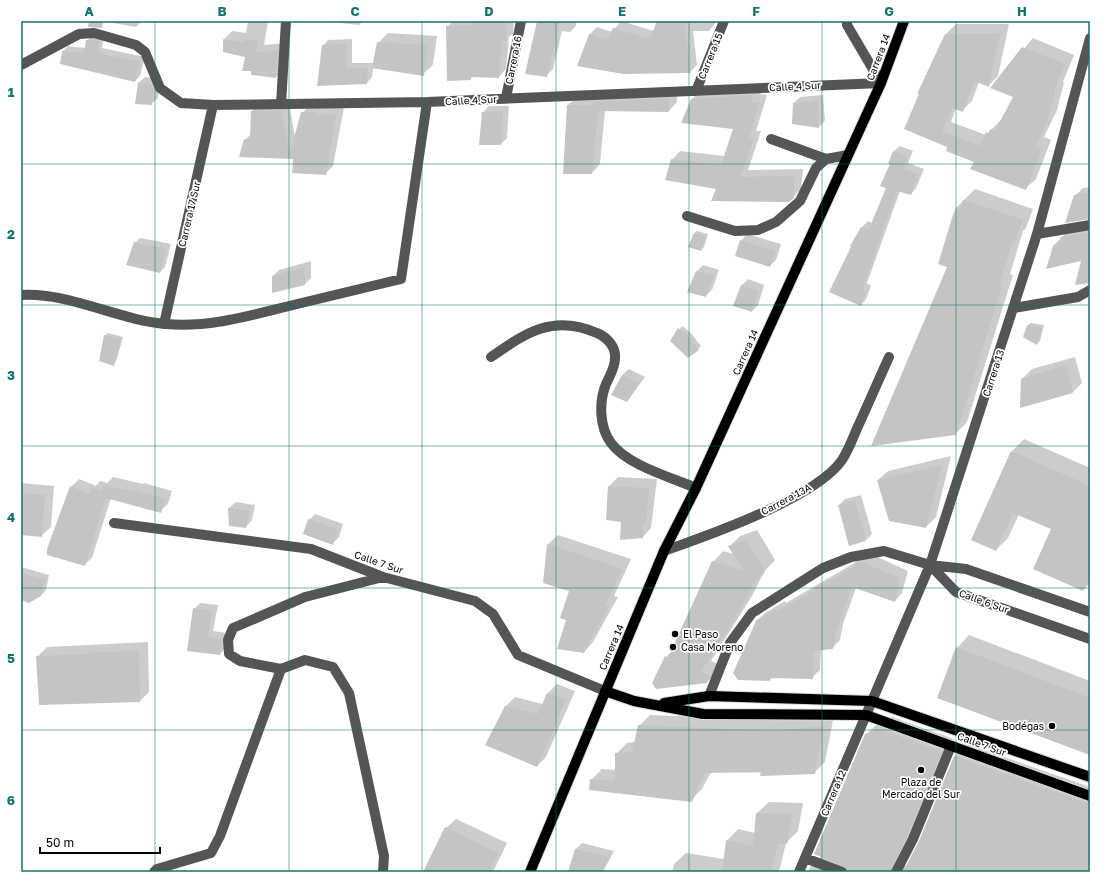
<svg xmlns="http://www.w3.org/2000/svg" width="1111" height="893" font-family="'Golos Text',sans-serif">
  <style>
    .shadow { fill: #0003 }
    .building { fill: #c4c4c4 }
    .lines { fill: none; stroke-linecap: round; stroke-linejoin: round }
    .major-casing { stroke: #dbdbdb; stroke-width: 12 }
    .minor { stroke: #555; stroke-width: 10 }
    .major { stroke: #000; stroke-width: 10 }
    .grid { fill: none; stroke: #0f766e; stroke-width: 1; stroke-opacity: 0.55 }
    .poi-dot { fill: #000; stroke: #fff; stroke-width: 1.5 }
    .labels { text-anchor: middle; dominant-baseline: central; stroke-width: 3.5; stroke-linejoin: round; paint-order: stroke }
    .street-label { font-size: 10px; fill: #000; stroke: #fff }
    .poi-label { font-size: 10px; fill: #000; stroke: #fff; text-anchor: start }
    .neatline { fill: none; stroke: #0f766e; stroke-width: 1.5 }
    .grid-label { font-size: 13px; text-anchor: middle; font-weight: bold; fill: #0f766e }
  </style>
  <rect width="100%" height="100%" fill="#fff"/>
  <!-- shadow -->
  <path class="shadow" d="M102 21H142L136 27Z
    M248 21H268L264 45 286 43 284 69 276 77 224 39 232 31 246 33Z
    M322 21H363L359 25Z
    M453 21H514L513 33 509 37 506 69 499 77 473 76 470 79 447 27Z
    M538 21H576V26L570 32 562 31 553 69 546 76Z
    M621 21 654 31 658 21H717L709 31H693L697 65 690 72 578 65 590 34 597 27 612 32Z
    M956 24H1009L998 76 988 86 979 82 972 101 962 111 956 108 951 122 986 135 1001 120 1014 97 992 88 1033 38 1074 55 1063 82 1064 83 1057 110 1044 137 1051 140 1036 179 1026 188 949 146 905 129 946 34Z
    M388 33 437 36 433 65 423 74 373 68 372 77 367 83 318 85 323 46 328 40 352 39V63H374L378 43Z
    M92 35 104 37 102 48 145 57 140 76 135 81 63 51 68 46 86 48 87 41Z
    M145 77 157 78 159 83 158 98 151 104 138 83Z
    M759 87 760 94 767 95 756 131H761L748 170 803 169 801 189 793 197 717 189 672 160 680 151 725 156 735 128 692 99 700 91Z
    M677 90V102L669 111 605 110 600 164 592 173 568 105 577 97Z
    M823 95 825 121 819 127 794 103 800 97Z
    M289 103 295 137 302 113 310 105 344 107 333 166 325 174 294 158 245 140 251 134 252 111 260 104Z
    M489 106H509L507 138 501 144 483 112Z
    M900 146 913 151 908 163 924 169 916 188 911 194 900 191 867 283 871 286 866 299 861 305 851 246 862 227 868 221 872 223 888 188 892 164 889 163 894 151Z
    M1090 187V218L1075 196 1083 188Z
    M975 189 1033 209 1026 228 1023 231 1010 274 1013 275 967 422 955 434 948 266 939 263 957 207Z
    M1090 226V282L1082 259 1053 246 1070 229Z
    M697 231 708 234 704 247 701 250 694 233Z
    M747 234 781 244 776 260 770 266 741 241Z
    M140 238 171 244 165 267 160 272 135 243Z
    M311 261V278L305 284 273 276 279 270Z
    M703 265 719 270 712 290 705 296 697 271Z
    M748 279 764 285 758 305 752 311 734 305 742 285Z
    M1031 323 1044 325 1040 341 1037 344 1028 325Z
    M682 326 690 332 701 346 698 349 671 341Z
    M108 333 123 337 116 362 113 364 105 335Z
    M1075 357 1082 383 1073 392 1021 407 1022 379 1032 369Z
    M629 369 645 377 627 401 622 375Z
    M1024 439 1090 468V583L1083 590 1053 529 1019 514 1008 538 996 550 972 540 1012 451Z
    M951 456 936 517 926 527 878 480 888 471Z
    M113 477 143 484 144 483 172 491 168 504 160 511 111 498 92 558 84 565 71 487 79 479 96 486 100 481 107 483Z
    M618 477 657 479 651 528 643 537 622 521 607 519 609 486Z
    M21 483 54 486 51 527 41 536 21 534Z
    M861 495 872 534 866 540 839 505 845 499Z
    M236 502 255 505 252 520 246 527 230 525 229 508Z
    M315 514 343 524 339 537 333 543 309 520Z
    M757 530 775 560 764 572 752 596 711 661 720 665 718 671 707 682 666 657 673 650 713 562 723 551 734 554 729 547 740 536Z
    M558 535 631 559 614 596 618 597 593 642 584 652 567 619 570 590 544 582 548 544Z
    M871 554 908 571 902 593 895 601 856 588 843 624 840 640 832 648 821 649 820 670 812 678 773 677 770 680 756 621 765 613 785 601 786 603 856 562 863 556Z
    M21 567 49 575 46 590 41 595 21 600Z
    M200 603 218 605 213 631 227 633 226 648 220 654 188 650 194 609Z
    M969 635 1090 681V754L957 648Z
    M148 642 149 692 140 701 37 657 47 647Z
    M557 684 575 691 546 757 537 766 506 706 515 697 543 704 548 693Z
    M650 715 785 720 834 715 825 762 814 773 711 772 702 789 691 800 591 780 602 769 616 770V754L627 743 635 742 639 726Z
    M892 717 954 739 902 863 906 866 920 842 955 756 967 744 1090 787V872H808L810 867 821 856 866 735 879 722Z
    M769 802 803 803 798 831 786 843 779 872H672L674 864 686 853 724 859 727 841 738 829 755 833 757 813Z
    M456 819 507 843 493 872H424L446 828Z
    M582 843 614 851 603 872 570 871 576 849Z"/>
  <!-- building -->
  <path class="building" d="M89 21H103L102 28 88 27Z
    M473 21H507L506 42 502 41 499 78 471 77V80L447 81 446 26 473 25Z
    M537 21H560L547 77 525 74Z
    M657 21H684L691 73 623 74 577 66 589 34 607 40 613 28 650 39Z
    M945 34H1000L989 87 974 81 963 112 952 108 942 131 980 146 986 132 989 134 990 129 995 131 1013 97 990 88 1022 47 1065 64 1054 91 1055 92 1048 120 1035 147 1042 150 1026 190 970 169 974 162 946 151 947 147 904 129 919 94H917Z
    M223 39 244 42 245 39 258 40 256 53 278 50 276 78 251 75V71H242L245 57 223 52Z
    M86 40 100 41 98 53 140 62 135 82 60 64 62 51 84 53Z
    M377 42 428 45 424 76 372 68Z
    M347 44V68H368L367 84 317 86 322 45Z
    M138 83 151 84 153 89 152 105 135 104Z
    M752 95V102L759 103 749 138 754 139 740 177 795 176 794 198 789 202 711 201 716 189 665 180 671 159 721 165 733 129 681 123 691 99Z
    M669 98V112L598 111 592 174H563L567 105H593V102Z
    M818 101 819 128 792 124 793 103Z
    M251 111H281L290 153 301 112H317L316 115 336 114 326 175 292 173 293 159 239 157 244 139H250Z
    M503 111 501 145H479L482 112Z
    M893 151 908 157 903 169 919 175 911 195 897 191 862 289 866 292 861 306 829 292 851 247 850 246 861 227 869 229 886 188 880 186 890 164H888Z
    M1090 192V219L1065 223 1074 195Z
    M963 200 1023 220 1015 241 1013 240 999 285 1002 286 956 435 871 446 947 267 938 264 952 218 956 207 960 208Z
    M1090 232V283L1075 285 1081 261 1046 269 1053 246 1058 244 1061 237Z
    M694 233 706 237 701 251 688 247Z
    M740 240 776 251 770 267 735 256Z
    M134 242 150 247 151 245 166 249 160 273 126 265Z
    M305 267V285L272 293V276Z
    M696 271 714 276 706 297 687 292Z
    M741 285 758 291 752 312 733 306Z
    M1027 325 1042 328 1037 345 1023 337Z
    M678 328 687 334 699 350 688 358 670 341Z
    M104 335 121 339 114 366 99 361Z
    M1063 366H1066L1073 393 1020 408 1021 379Z
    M622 375 640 383 627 402 611 395Z
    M1011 451 1090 486V576L1083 591 1033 569 1051 529 1013 513 996 551 971 540Z
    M942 465 926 528 889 521 877 480Z
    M104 485 135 492V490L165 499 161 513 106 498 85 566 47 555V549L70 486 90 494 92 488 102 491Z
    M608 486 649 488 646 524 643 523V538L620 540 621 522 606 520Z
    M21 493 45 495 42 537 21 535Z
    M855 500 866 541 849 546 838 505Z
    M228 508 250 511 246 528 229 526Z
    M308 519 338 530 333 545 303 534Z
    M746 540 765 571 762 576 757 578 742 607 701 672 710 676 707 683 656 689 652 683 665 656 668 658 712 561 744 571 728 546Z
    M547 544 623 569 605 605 609 606 584 653 557 649 566 620 560 618 569 591 543 583Z
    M862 562 900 578 895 602 852 587 836 633 833 649 814 651 813 679 770 678V681L738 680 733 673 756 621 776 609 778 611 855 566 854 563Z
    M21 573 45 580 41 596 29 603 21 600Z
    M193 608 212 611 208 637 222 639 220 655 187 651Z
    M956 647 1090 698V755L937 698Z
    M139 651 140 702 39 705 36 656 90 654V652Z
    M547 693 566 700 537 767 485 745 505 706 538 714Z
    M638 725 773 731 824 726 815 774 760 776 761 772 705 773 692 802 589 790 590 779 615 781V753L632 752Z
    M878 729 942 751 907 836 890 872H848L844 866 814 854 865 734Z
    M954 756 1090 804V872H903L919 841Z
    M756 813 792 814 787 844H778L771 872H722L726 840 753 846Z
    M445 827 498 853 489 872H423Z
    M575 849 609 857 601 872H568Z"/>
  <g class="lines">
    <!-- major casing -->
    <g class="major-casing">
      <path id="major" d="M605 691 634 701 703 714 866 715 1090 796
        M664 703 709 696 872 701 1090 777
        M530 872 664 551 696 488 881 83 904 21"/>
    </g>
    <!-- minor -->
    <path class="minor" d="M21 65 79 34 94 33 136 45 145 52 160 88 181 103 213 105 427 102 881 83 847 25V21
      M696 91 724 21
      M506 98 521 21
      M281 104 286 21
      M771 139 826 159
      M687 216 735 231 758 230 776 222 800 201 816 168 826 159 848 155
      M1037 234 1090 225
      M21 295C69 292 118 320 166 324 208 328 248 316 289 306 326 297 363 288 401 279L427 102
      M1014 308 1078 297 1090 290
      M164 324 213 105
      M491 357C527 332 553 314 597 333 607 337 616 347 615 358 615 368 610 375 606 384 599 401 599 427 611 443 627 465 670 477 696 488
      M114 523 311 549 383 577 475 601 493 614 518 655 605 691
      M664 551C709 535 816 498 842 460 850 448 854 434 860 422 870 400 879 379 889 357
      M930 565 956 592 1090 639
      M383 577 305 597 233 628 228 640 229 654 240 661 281 669 305 660 333 667 349 693 384 856 383 872
      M709 696 730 643 752 613 823 568 851 557 884 551 930 565 966 569 1090 612
      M805 858 842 872
      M154 872 157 869 211 853 220 836 281 669
      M799 872 930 565 1037 234 1090 38
      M896 872 913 839 951 746"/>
    <!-- major -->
    <use href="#major" class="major"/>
  </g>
  <!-- grid -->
  <path class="grid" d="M155 21V872M289 21V872M422 21V872M556 21V872M689 21V872M822 21V872M956 21V872M21 164H1090M21 305H1090M21 446H1090M21 588H1090M21 730H1090"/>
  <!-- markers -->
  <g class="poi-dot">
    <circle cx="675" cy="634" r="4"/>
    <circle cx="673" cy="647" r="4"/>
    <circle cx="1052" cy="726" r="4"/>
    <circle cx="921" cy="770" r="4"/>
  </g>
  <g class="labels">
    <!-- street labels -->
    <g class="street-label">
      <text transform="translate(710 56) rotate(-68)">Carrera 15</text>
      <text transform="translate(878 57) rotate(-69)">Carrera 14</text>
      <text transform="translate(513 60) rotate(-79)">Carrera 16</text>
      <text transform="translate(795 86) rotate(-3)">Calle 4 Sur</text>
      <text transform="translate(471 100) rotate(-3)">Calle 4 Sur</text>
      <text transform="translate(189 214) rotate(-77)">Carrera 17 Sur</text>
      <text transform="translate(745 352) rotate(-66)">Carrera 14</text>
      <text transform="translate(993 373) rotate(-72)">Carrera 13</text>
      <text transform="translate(786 499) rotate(-28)">Carrera 13A</text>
      <text transform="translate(379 562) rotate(19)">Calle 7 Sur</text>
      <text transform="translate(984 601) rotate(20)">Calle 6 Sur</text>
      <text transform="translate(611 647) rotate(-67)">Carrera 14</text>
      <text transform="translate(982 744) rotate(20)">Calle 7 Sur</text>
      <text transform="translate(833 793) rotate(-67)">Carrera 12</text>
    </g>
    <!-- poi labels -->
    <g class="poi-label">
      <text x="683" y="634">El Paso</text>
      <text x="681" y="647">Casa Moreno</text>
      <text x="1044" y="726" text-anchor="end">Bodégas</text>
      <text x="921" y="782" text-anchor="middle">Plaza de<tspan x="921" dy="12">Mercado del Sur</tspan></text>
    </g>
  </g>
  <!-- border -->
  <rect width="1111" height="893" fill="none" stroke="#ffffff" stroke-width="44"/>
  <!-- scale -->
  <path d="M40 847v6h120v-6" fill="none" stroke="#000000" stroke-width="2"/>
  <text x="46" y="847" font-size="12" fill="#000000" stroke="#ffffff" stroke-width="3" paint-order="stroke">50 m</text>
  <rect x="22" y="22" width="1067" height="849" class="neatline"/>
  <g class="grid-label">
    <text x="89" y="16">A</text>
    <text x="222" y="16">B</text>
    <text x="355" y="16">C</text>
    <text x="489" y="16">D</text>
    <text x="622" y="16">E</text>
    <text x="756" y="16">F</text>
    <text x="889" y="16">G</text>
    <text x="1022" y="16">H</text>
    <text x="11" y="97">1</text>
    <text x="11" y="239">2</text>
    <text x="11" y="380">3</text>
    <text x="11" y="522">4</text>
    <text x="11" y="663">5</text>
    <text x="11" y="805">6</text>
  </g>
</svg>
